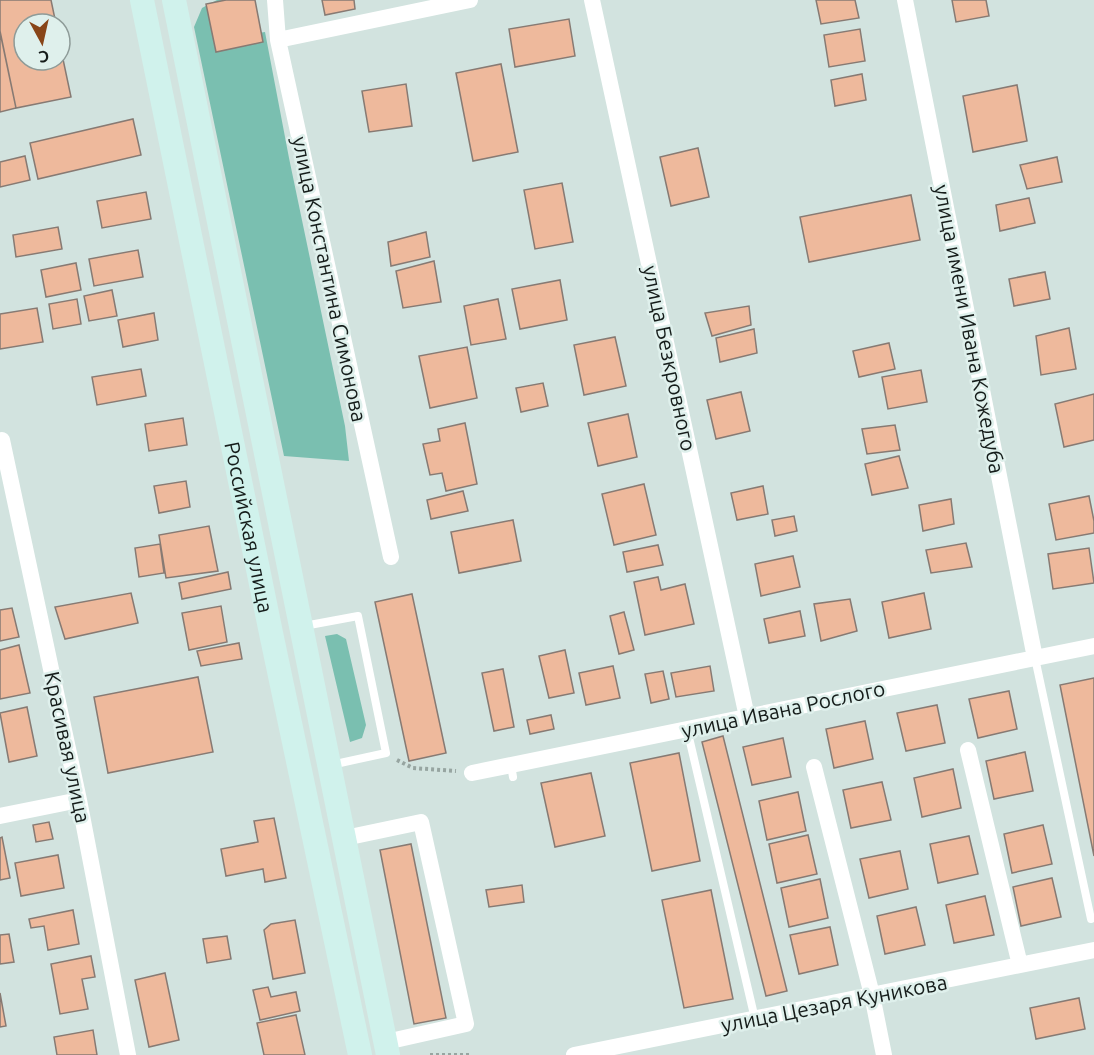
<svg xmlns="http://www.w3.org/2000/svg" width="1094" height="1055" font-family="Ubuntu,sans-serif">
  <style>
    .green { fill: #7abfb0 }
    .building { fill: #eeb99c; stroke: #877a73; stroke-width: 1.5 }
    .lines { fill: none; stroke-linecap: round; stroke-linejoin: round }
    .path { stroke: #97a5a1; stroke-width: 4; stroke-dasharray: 3 3; stroke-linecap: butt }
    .service { stroke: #fff; stroke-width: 8 }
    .minor { stroke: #fff; stroke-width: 16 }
    .secondary { stroke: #d0f2ec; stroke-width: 24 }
    .labels { text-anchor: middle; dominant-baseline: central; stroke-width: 5; stroke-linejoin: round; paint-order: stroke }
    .street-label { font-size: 21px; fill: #151c1a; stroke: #dff0ec }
  </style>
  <rect width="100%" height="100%" fill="#d2e3df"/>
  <!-- green -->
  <path class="green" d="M217 0H233L241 35 265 32 289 158 345 426 349 461 284 456 194 27 202 8Z
    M337 634 346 639 366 725 362 738 350 742 325 636Z"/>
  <!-- building -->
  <path class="building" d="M0 0H51L56 24H24V60H60V45L71 97 16 108 0 31Z
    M226 0H255L263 42 216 52 206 4Z
    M322 0H354L355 9 325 15Z
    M816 0H855L859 18 821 24Z
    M952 0H986L989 16 956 22Z
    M569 19 575 56 515 67 509 29Z
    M860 29 865 61 829 67 824 35Z
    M0 32 16 108 0 112Z
    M501 64 518 152 473 161 456 73Z
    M862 74 866 100 835 106 831 80Z
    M406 84 412 126 369 132 362 91Z
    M1017 85 1027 141 973 152 963 96Z
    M133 119 141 155 38 179 30 143Z
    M698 148 709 197 671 206 660 157Z
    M25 156 30 180 0 187V162Z
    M1057 157 1062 182 1027 189 1020 165Z
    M562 183 573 242 535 249 524 190Z
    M146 192 151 219 102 228 97 201Z
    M911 195 920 240 809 262 800 217Z
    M1029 198 1035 223 1000 231 996 205Z
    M58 227 62 249 16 257 13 235Z
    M426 232 430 257 391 266 388 242Z
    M138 250 143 277 94 286 89 259Z
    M434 261 441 302 403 308 396 271Z
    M76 263 81 290 46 297 41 270Z
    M1045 272 1050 299 1014 306 1009 279Z
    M560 280 567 320 520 329 512 289Z
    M112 290 117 316 89 321 84 296Z
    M77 299 81 324 53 329 49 304Z
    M498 299 506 339 471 345 464 306Z
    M749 306 751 325 712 336 705 313Z
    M37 308 43 342 0 349V314Z
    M154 313 158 340 123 347 118 320Z
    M1069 328 1076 369 1041 375 1036 336Z
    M754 329 757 353 720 362 716 338Z
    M615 337 626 386 584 395 574 345Z
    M889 343 895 369 859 377 853 351Z
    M467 347 477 398 430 408 419 356Z
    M141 369 146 396 97 405 92 377Z
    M921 370 927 402 888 409 882 377Z
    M543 383 548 406 521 412 516 388Z
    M741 392 750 431 716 439 707 400Z
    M1094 394V440L1064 447 1055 404Z
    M628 414 637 457 598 466 588 423Z
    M183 418 187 445 149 451 145 424Z
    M465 423 477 484 446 491 442 473 430 475 423 444 440 441 438 429Z
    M895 425 900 450 867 454 862 429Z
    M899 456 908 488 872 495 865 464Z
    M186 481 190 507 159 513 154 486Z
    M644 484 656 535 614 545 602 494Z
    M763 486 768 514 737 520 731 493Z
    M463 491 468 511 431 519 427 500Z
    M1089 496 1094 521V533L1056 540 1049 504Z
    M951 499 954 524 923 531 919 505Z
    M794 516 797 531 775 536 772 520Z
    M513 520 521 561 459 573 451 532Z
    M209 526 218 571 166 578 159 535Z
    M966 543 972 567 931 573 926 550Z
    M160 544 164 573 139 577 135 548Z
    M658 545 663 565 627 572 623 552Z
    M1089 548 1094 583 1053 589 1048 554Z
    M793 556 800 587 761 596 755 564Z
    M228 572 231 589 182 599 179 583Z
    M658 577 661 590 685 584 694 624 645 635 634 582Z
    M131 593 138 623 65 639 55 607Z
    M924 593 931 629 889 638 882 602Z
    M412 594 446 753 409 761 375 602Z
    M850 599 857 631 821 641 814 604Z
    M221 606 227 642 189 650 182 613Z
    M12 608 19 637 0 641V610Z
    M800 611 805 636 769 643 764 619Z
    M624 612 634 650 619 654 610 616Z
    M239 643 242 659 201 666 197 651Z
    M19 645 30 693 0 699V650Z
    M565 650 574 693 549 698 539 656Z
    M613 666 620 698 586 705 579 673Z
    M710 666 714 691 676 697 671 673Z
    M503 669 514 727 494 731 482 673Z
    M663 671 669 699 651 703 645 674Z
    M198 677 213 752 108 773 94 697Z
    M1094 678V856L1060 685Z
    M1009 691 1017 729 978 738 969 699Z
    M937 705 945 743 906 751 897 713Z
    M27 707 37 756 9 762 0 713Z
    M551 715 554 729 530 734 527 720Z
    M865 721 873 759 834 768 826 729Z
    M723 736 787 991 766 996 702 742Z
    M783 738 791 777 752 785 743 747Z
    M1025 752 1033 791 994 799 986 761Z
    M679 753 700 861 652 871 630 763Z
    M953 769 961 808 922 817 914 778Z
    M591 773 605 836 555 847 541 783Z
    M882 782 891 820 851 828 843 790Z
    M798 792 806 831 767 840 759 801Z
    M274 818 286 878 265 882 263 869 226 876 221 849 258 842 254 821Z
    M49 822 53 839 36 842 33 825Z
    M1043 825 1052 864 1012 873 1004 834Z
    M808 835 817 874 777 883 769 844Z
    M969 836 978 874 938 883 930 844Z
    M2 837 10 878 0 880V838Z
    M411 844 446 1018 414 1024 380 850Z
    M900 851 908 889 869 898 860 859Z
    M58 855 64 888 21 896 15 863Z
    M1052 878 1061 917 1021 926 1013 887Z
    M820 879 828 918 789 927 781 888Z
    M522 885 524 902 489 907 486 890Z
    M711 890 733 999 684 1008 662 900Z
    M985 896 994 935 954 943 946 905Z
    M916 907 925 945 885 954 877 916Z
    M73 910 79 944 48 950 44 926 31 928 29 919Z
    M295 920 305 973 273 979 264 930 271 924Z
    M830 927 838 965 799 974 790 935Z
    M9 934 14 962 0 964V935Z
    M227 936 231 959 207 963 203 939Z
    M91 956 95 977 82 979 88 1009 60 1014 51 964Z
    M165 973 179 1040 149 1047 135 980Z
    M268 987 271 997 296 992 300 1011 260 1020 253 990Z
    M0 993 6 1026 0 1027Z
    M1079 998 1085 1029 1036 1039 1030 1008Z
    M296 1015 305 1055H264L257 1023Z
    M93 1030 97 1055H57L54 1037Z"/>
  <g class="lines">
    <!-- path -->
    <path class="path" d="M397 760 413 768 456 771
      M430 1055H469"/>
    <!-- service -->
    <path class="service" d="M304 626 358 616 386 753 331 765
      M1035 658 1091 919
      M687 729 755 1019
      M511 765 513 777"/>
    <!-- minor -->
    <path class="minor" d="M275 0 278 40 391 557
      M592 0 747 717
      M905 0 1035 658
      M278 40 470 0
      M0 441 2 440 79 800 128 1055
      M968 750 1020 965
      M814 767 872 995 884 1055
      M472 773 1094 646
      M0 816 79 800
      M345 838 421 822 466 1024 386 1042
      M574 1055 1094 950"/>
    <!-- secondary -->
    <g class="secondary">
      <path id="s1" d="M142 0 271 633 360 1055"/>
      <path d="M174 0 388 1055"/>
    </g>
  </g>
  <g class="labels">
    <!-- street labels -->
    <g class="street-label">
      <text transform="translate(330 279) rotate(78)">улица Константина Симонова</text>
      <text transform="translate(970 329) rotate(79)">улица имени Ивана Кожедуба</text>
      <text transform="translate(670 358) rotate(78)">улица Безкровного</text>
      <text stroke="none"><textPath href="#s1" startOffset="538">Российская улица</textPath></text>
      <text transform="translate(783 709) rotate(-12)">улица Ивана Рослого</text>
      <text transform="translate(68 747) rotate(78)">Красивая улица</text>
      <text transform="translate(834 1003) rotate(-11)">улица Цезаря Куникова</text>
    </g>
  </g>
  <!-- north arrow -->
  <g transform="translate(42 42) rotate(172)"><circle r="28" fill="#dff0ec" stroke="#8e9b98" stroke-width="1.5"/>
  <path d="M0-4.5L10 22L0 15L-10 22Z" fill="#884518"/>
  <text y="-9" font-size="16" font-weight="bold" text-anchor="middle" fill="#151c1a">С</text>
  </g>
</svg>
